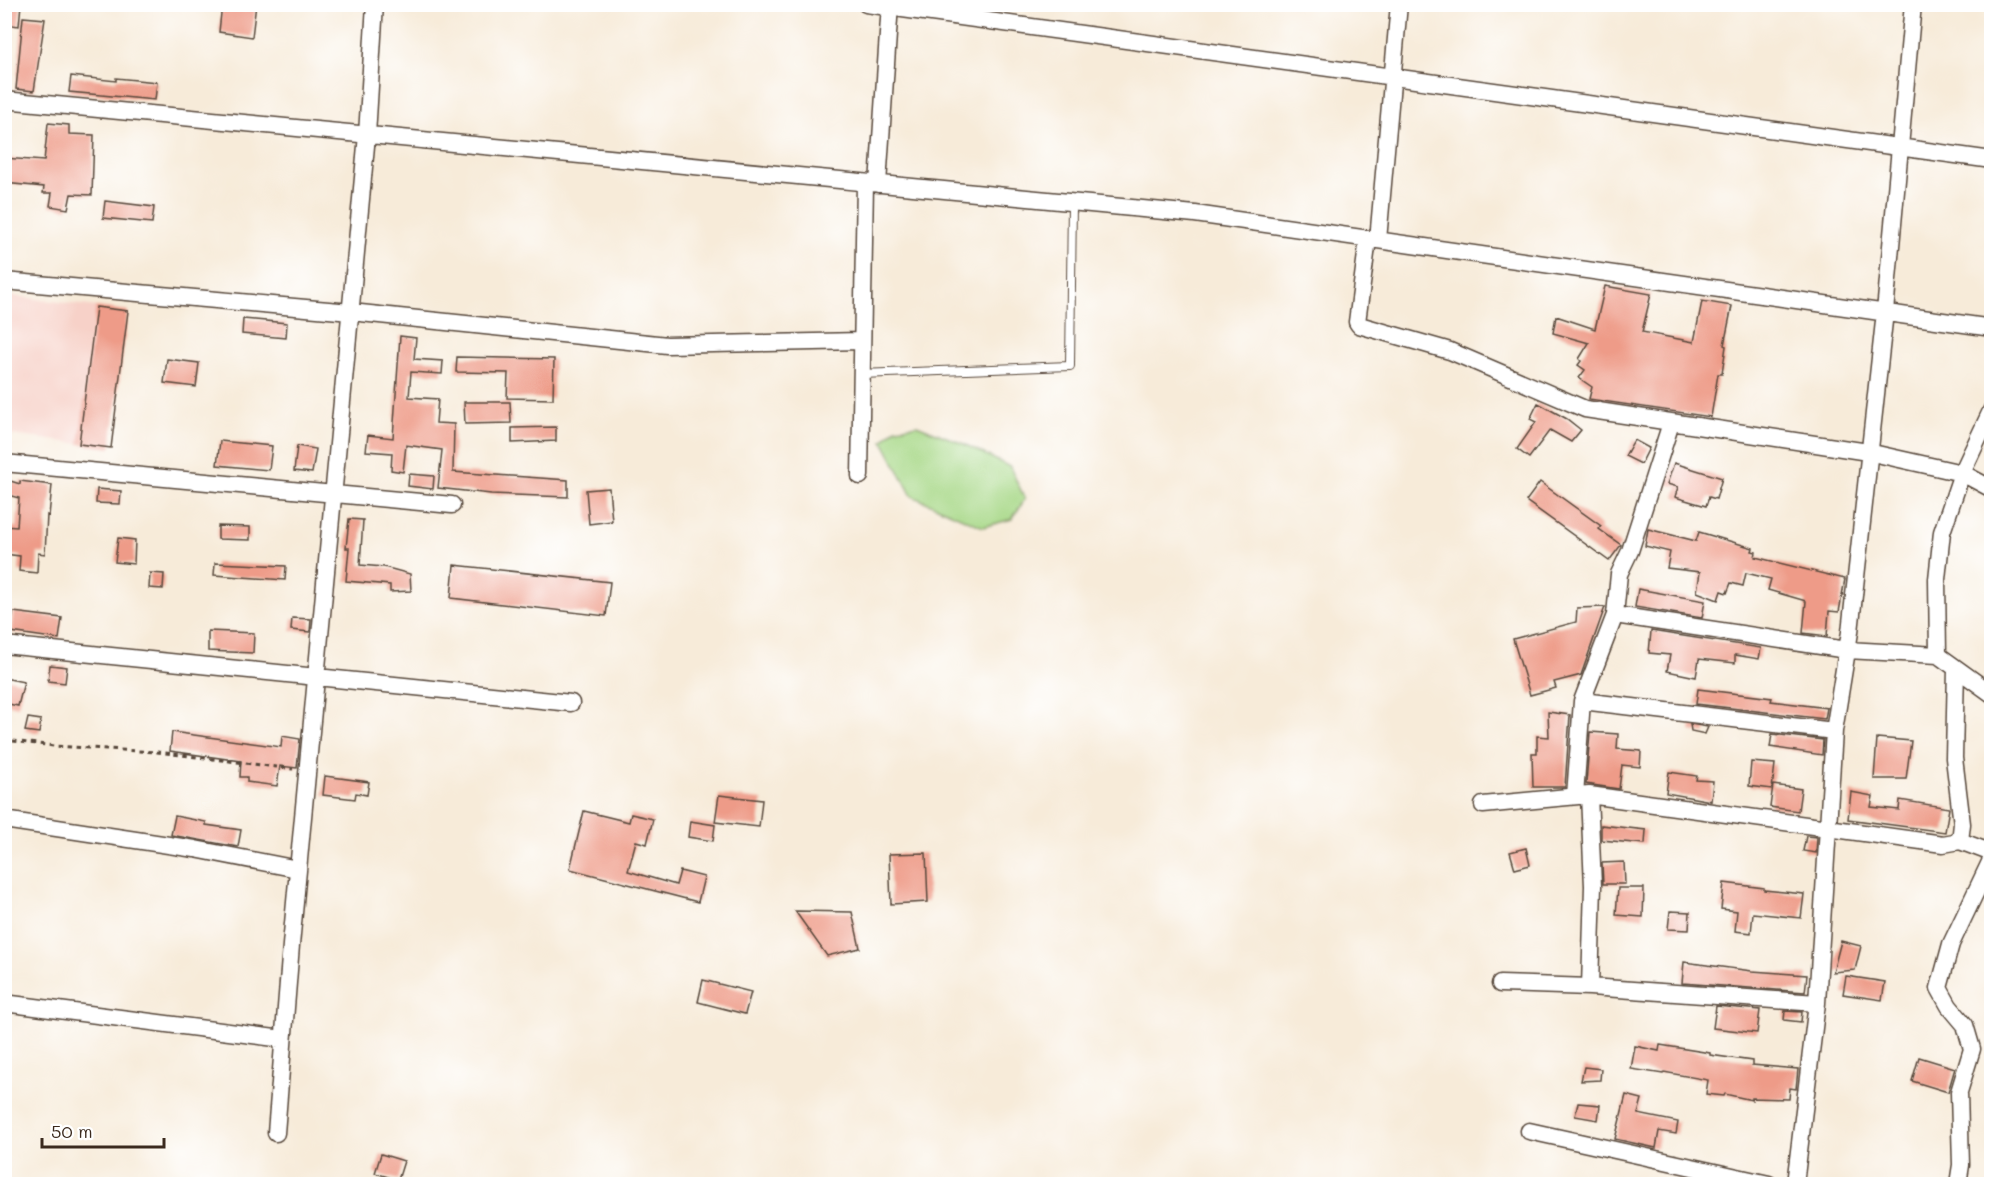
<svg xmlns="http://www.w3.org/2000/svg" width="1996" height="1189" font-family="Mali,sans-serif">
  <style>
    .built { fill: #f7d1c8 }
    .green { fill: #a7d887; stroke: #718152; stroke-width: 1.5 }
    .building { fill: #ee9b88 }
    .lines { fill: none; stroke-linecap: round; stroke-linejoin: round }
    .service-casing { stroke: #57473a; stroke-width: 10 }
    .minor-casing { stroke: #57473a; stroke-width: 19 }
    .path { stroke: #57473a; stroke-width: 3; stroke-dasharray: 4.5 4.5; stroke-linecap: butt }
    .service { stroke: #fff; stroke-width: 8 }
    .minor { stroke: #fff; stroke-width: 16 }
  </style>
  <rect width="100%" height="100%" fill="#fff"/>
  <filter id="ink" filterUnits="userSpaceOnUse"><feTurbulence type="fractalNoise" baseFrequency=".0167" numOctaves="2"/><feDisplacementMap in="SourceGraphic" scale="12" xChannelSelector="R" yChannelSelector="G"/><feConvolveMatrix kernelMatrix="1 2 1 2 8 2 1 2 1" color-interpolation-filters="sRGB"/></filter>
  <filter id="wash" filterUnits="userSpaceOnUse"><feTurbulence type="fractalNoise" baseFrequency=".008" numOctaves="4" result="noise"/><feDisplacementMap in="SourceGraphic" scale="24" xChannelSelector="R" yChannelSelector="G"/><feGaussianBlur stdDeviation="1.35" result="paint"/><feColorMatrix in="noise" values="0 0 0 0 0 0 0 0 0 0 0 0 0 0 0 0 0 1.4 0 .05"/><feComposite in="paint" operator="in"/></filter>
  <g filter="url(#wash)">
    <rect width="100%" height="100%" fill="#f7ebd9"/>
    <!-- built -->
    <path class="built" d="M5 295 128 311 111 448 5 434Z"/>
    <!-- green -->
    <path class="green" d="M917 425 966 445 1010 467 1025 499 1012 519 983 527 912 496 883 441 896 428Z"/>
    <g id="blocks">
      <!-- building -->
      <path class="building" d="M4 4H21L19 26 4 24Z
        M222 4H256L252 37 219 32Z
        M23 17 45 19 34 91 16 89Z
        M71 76 116 81V78L157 82 155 100 69 92Z
        M48 123 69 125V134L94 135 92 195 71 194 68 209 50 206 52 193H43L44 187 4 183V158L44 161Z
        M105 201 154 207 152 223 103 218Z
        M1605 286 1651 294 1642 332 1694 342 1702 301 1732 306 1724 345 1726 346 1722 374H1718L1711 417 1589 399 1592 387 1579 378 1585 370 1578 365 1581 361 1579 359 1589 343 1553 333 1556 316 1595 329Z
        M96 307 128 311 111 448 79 444Z
        M243 319 287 323 286 338 242 334Z
        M400 336 416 338 414 359 443 361 442 374 411 372 409 397 438 399 436 423 454 424 453 472 568 480V497L491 494 438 488 442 450 406 445 403 472 391 470 392 453 366 451 368 435 393 438Z
        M457 357 554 359 553 399 507 398 508 373 456 372Z
        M167 359 199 363 196 387 164 383Z
        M464 402H510L511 423 465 424Z
        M1538 403 1567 419 1581 430 1571 442 1550 430 1529 458 1517 449 1536 422 1530 419Z
        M556 427V441L512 443V428Z
        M1634 440 1649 448 1641 464 1625 456Z
        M220 441 272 446 269 470 217 465Z
        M297 446 316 449 312 473 294 471Z
        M1674 463 1722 478 1716 499 1709 497 1706 506 1675 497 1678 487 1667 484Z
        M409 474 434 476 433 489 408 486Z
        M4 479 20 484V481L52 485 49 516 47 515 45 554 38 553 37 573 19 571 20 556 4 554V526L17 527 19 498 4 494Z
        M1540 482 1601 526 1599 529 1621 545 1609 561 1526 501Z
        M609 488 612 521 589 524 586 490Z
        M97 489 121 491 120 504 96 503Z
        M349 519 363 520 360 565 384 567 410 574 411 591 390 592V585L346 581 349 548H346Z
        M218 526 250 527V540L218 539Z
        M1648 529 1696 541 1699 532 1753 548 1752 551 1756 552 1755 557 1845 579 1839 612 1829 611 1827 636 1803 633 1806 601 1768 590 1771 579 1746 573 1743 586 1731 583 1727 593 1721 591 1718 600 1697 592 1700 572 1667 568 1670 552 1645 546Z
        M118 538 135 540 134 564 115 562Z
        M215 563 286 566 285 580 214 575Z
        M454 565 610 582 606 616 451 598Z
        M150 573 164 574 163 589 149 588Z
        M1638 589 1705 601 1702 618 1635 607Z
        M1605 607 1581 675 1554 682 1556 688 1530 695 1513 639 1576 622 1577 608Z
        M13 612 62 618 59 639 11 632Z
        M292 618 311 619 310 632 291 630Z
        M208 631 254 633 253 653 208 651Z
        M1651 631 1761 648 1759 659 1735 655V663L1699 659 1696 677 1667 671 1670 655 1649 653Z
        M50 665 67 667 65 683 48 681Z
        M4 678 24 682 18 706 4 703Z
        M1698 689 1772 698 1771 701 1827 708 1825 719 1696 704Z
        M1548 712 1570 715 1565 787H1533L1532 753H1537V736L1549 737Z
        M28 718 41 720 39 733 25 731Z
        M1690 724 1708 727 1705 734 1691 731Z
        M172 732 281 747 282 736 300 739 297 768 280 766 277 786 247 782V777H240L241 761 170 751Z
        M1590 732 1618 734 1617 749 1641 751 1640 767 1622 765 1619 789 1586 784Z
        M1772 734 1823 740 1822 755 1770 747Z
        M1877 738 1911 741 1906 779H1874Z
        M1751 762 1775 764 1772 789 1749 786Z
        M1669 772 1697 776 1696 780 1713 781 1711 801 1666 793Z
        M325 776 369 782 367 795 356 793 355 799 323 795Z
        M1773 785 1801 789 1798 811 1770 807Z
        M1851 792 1873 796 1871 807 1899 810 1900 800 1949 808 1945 832 1848 819Z
        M719 795 762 800 759 827 715 822Z
        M584 811 629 822 631 814 653 819 647 844 636 841 628 871 676 885 680 871 704 877 698 902 570 869Z
        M175 816 206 822V825L241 830 238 847 171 835Z
        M690 821 715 825 713 841 688 837Z
        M1601 825 1646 830 1645 844 1601 840Z
        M1806 836 1817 837 1816 853 1803 851Z
        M1526 848 1530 865 1515 869 1510 852Z
        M926 853 928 902 891 904 889 854Z
        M1624 862 1625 884H1603L1602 863Z
        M1724 883 1764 888V890L1804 894 1801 918 1753 913 1751 933 1735 931 1737 911 1721 909Z
        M1618 888H1644L1643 917 1616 915Z
        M795 911 852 912 860 948 827 956Z
        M1670 911 1690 912 1689 930 1668 929Z
        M1841 941 1861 946 1855 970 1833 972Z
        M1684 962 1752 971 1807 975 1805 992 1682 983Z
        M1846 976 1885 982 1882 1000 1843 994Z
        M703 980 751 992 745 1014 698 1002Z
        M1716 1006 1760 1010 1757 1033 1713 1028Z
        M1785 1011 1802 1012 1801 1022 1784 1020Z
        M1660 1045 1710 1053V1055L1752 1061V1065L1798 1069 1796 1089 1790 1088 1789 1099 1752 1098V1100L1725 1094 1724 1096 1706 1094 1708 1080 1664 1072 1663 1074 1631 1069 1635 1046 1659 1051Z
        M1919 1057 1955 1068 1948 1092 1912 1081Z
        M1584 1067 1601 1069 1600 1080 1581 1081Z
        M1626 1095 1642 1099 1638 1114 1678 1122 1676 1134 1659 1131 1656 1148 1615 1139Z
        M1578 1103 1600 1105 1598 1120 1575 1116Z
        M381 1154 404 1161 398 1180 375 1173Z"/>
    </g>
  </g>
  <g filter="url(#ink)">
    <use href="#blocks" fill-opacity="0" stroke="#57473a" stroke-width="1.5"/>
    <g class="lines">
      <!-- service casing -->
      <g class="service-casing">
        <path id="service" d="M861 374 1070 366 1072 203"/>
      </g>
      <!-- minor casing -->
      <g class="minor-casing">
        <path id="minor" d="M866 4 1992 160
          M4 100 1195 214 1992 328
          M878 184 890 4
          M1368 239 1357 322 1359 325 1450 351 1585 409 1868 452 1962 473 1992 489
          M1378 240 1399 4
          M4 281 351 312 667 345 861 341
          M1671 423 1630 551 1619 574 1615 615 1582 701 1834 731
          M4 463 452 505
          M860 476 865 183
          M1615 615 1847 650 1938 655 1992 694
          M4 645 571 703
          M1938 655 1937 579 1942 532 1962 473 1992 409
          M1956 668 1954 758 1962 824 1960 841
          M1589 795 1593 886 1590 987
          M1575 796 1582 701
          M1483 805 1589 795 1943 844 1960 841 1992 853
          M4 820 195 849 298 869
          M1500 984 1590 987 1817 1003
          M4 1003 283 1039
          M1529 1131 1769 1184
          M276 1133 291 945 367 135 375 4
          M1795 1184 1817 1003 1834 731 1850 632 1885 312 1913 4
          M1958 1184 1961 1165 1959 1092 1972 1049 1965 1025 1949 1006 1939 988 1951 944 1992 858"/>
      </g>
      <!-- path -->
      <path class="path" d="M4 740 54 746 157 752 293 769"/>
      <!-- service -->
      <use href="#service" class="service"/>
      <!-- minor -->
      <use href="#minor" class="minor"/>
    </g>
  </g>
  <!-- margin -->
  <rect width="1996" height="1189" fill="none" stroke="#fff" stroke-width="24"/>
  <!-- scale -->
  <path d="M42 1138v9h122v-9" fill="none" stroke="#3b2a1e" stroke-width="3"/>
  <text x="51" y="1138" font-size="18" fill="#3b2a1e" stroke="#ffffff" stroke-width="4.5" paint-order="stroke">50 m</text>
</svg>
